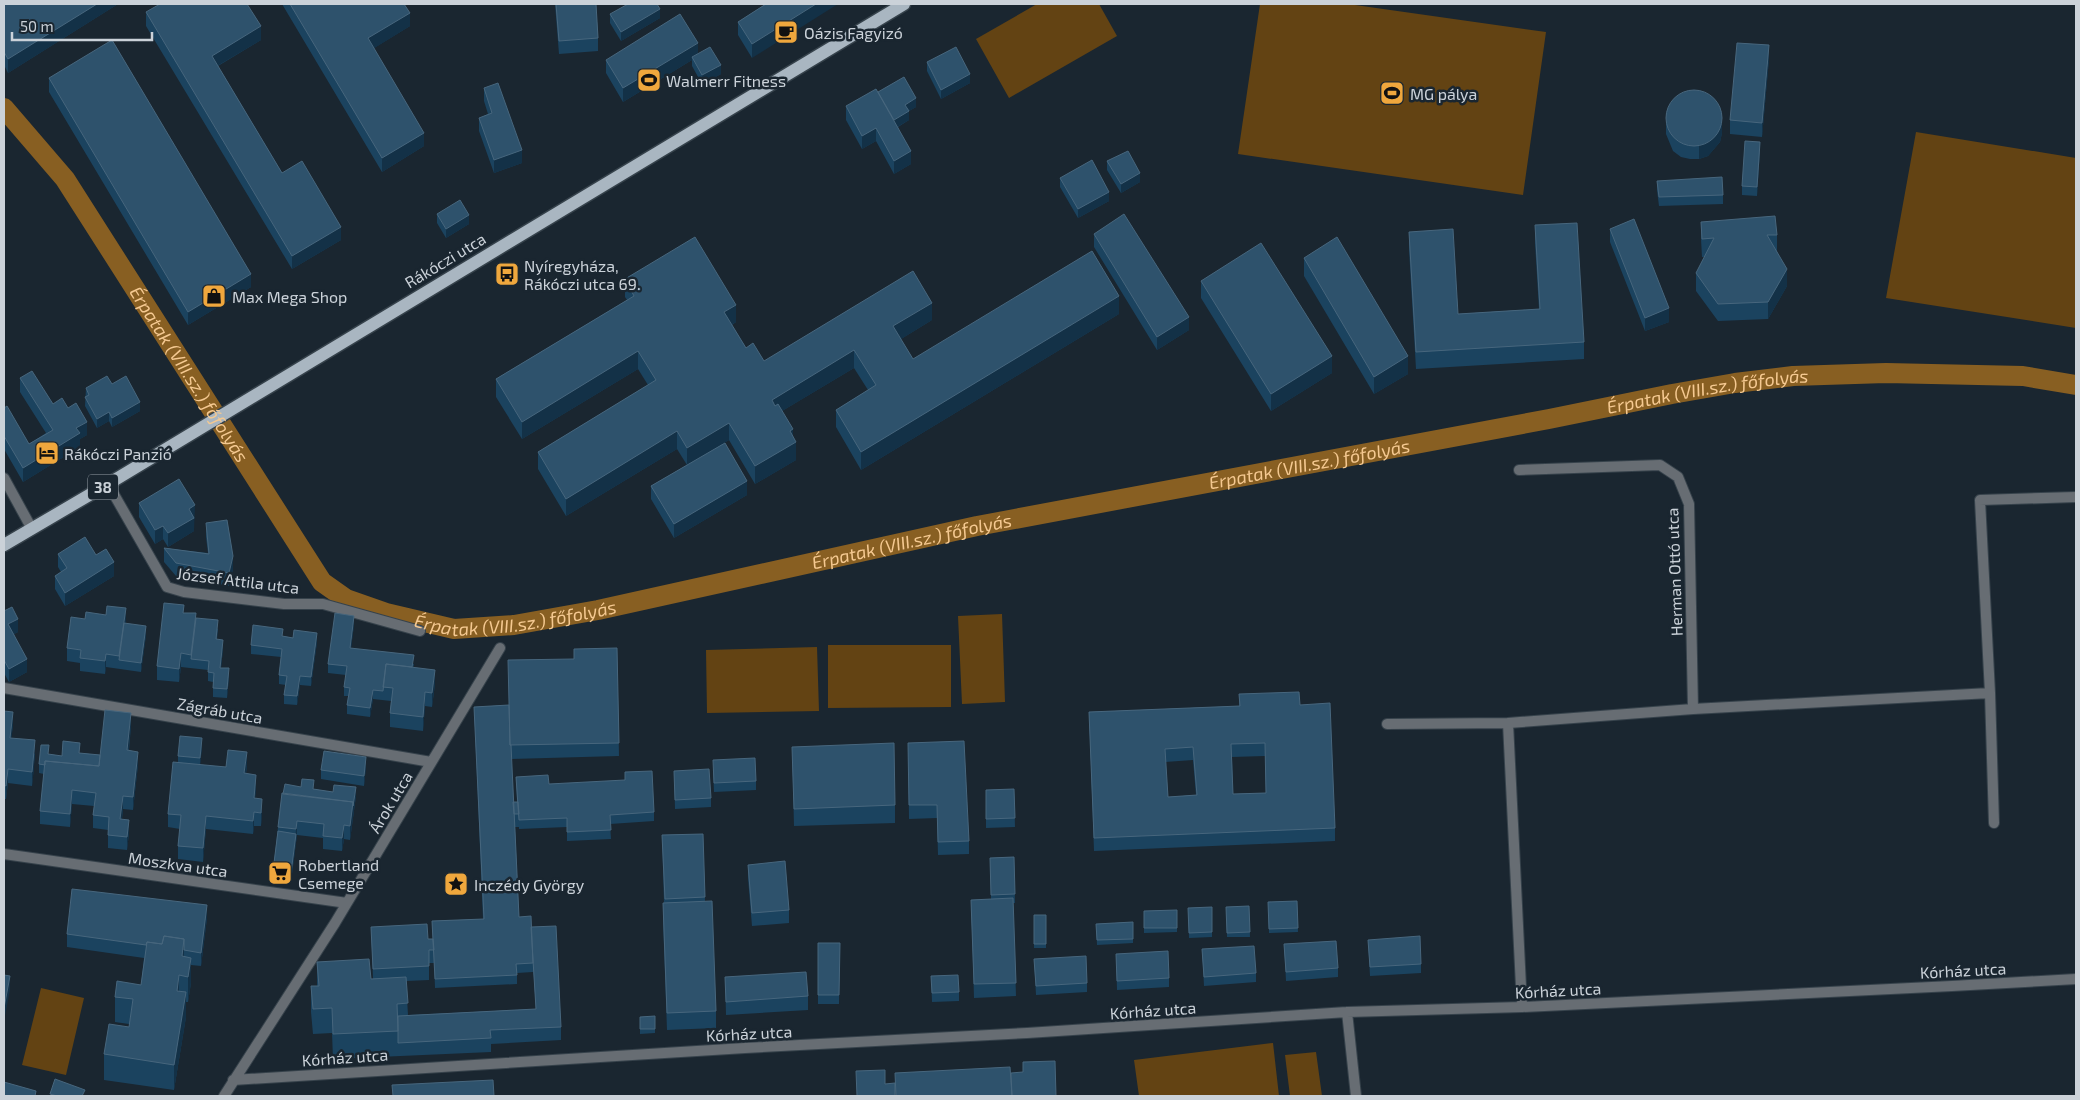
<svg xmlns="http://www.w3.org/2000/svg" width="2080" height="1100" font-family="'Exo 2',sans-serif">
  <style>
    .green { fill: #634313 }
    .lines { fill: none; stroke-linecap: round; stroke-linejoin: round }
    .canal { stroke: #885f22; stroke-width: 20 }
    .minor-casing { stroke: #36424b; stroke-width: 12 }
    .primary-casing { stroke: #36424b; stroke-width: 15 }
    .minor { stroke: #676d73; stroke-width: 10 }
    .primary { stroke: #a9b6c1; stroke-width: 12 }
    .wall { fill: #1b435f; fill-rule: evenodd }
    .shaded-wall { fill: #133147 }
    .building { fill: #2e526c; stroke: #47667d; fill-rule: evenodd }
    .labels { text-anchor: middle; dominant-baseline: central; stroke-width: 5; stroke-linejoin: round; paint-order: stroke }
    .shield { fill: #1a2630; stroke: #969ea6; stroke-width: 1 }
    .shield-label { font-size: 15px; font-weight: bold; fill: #cbd2d9 }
    .poi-label { font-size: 16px; fill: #cbd2d9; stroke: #1a2630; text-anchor: start }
    .street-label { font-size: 16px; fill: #cbd2d9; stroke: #1a2630 }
    .water-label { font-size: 18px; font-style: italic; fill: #f5c991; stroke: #1a2630 }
  </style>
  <rect width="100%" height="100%" fill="#1a2630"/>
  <!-- green -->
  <path class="green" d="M1037 4H1099L1117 36 1009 98 976 39Z
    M1260 4H1348L1546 32 1523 195 1238 154Z
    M1916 132 2076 158V328L1886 298Z
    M1002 614 1005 702 962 704 958 616Z
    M951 645V707L828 708V645Z
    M817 647 819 711 707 713 706 650Z
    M41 988 84 998 66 1075 22 1065Z
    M1273 1043 1279 1096H1139L1134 1060Z
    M1316 1052 1322 1096H1290L1285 1055Z"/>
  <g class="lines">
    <!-- canal -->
    <path class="canal" id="s1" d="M4 108 65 179 322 582 346 599 386 613 454 629 514 625 598 610 977 526 1549 419 1672 394 1735 383 1793 376 1886 373 2023 376 2076 385"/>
    <!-- minor casing -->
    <g class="minor-casing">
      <path id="minor" d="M1519 470 1660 465 1678 477 1689 504 1693 709
        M4 478 32 529
        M108 484 167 587 184 592 284 604H323L420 631
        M4 688 431 762
        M1387 724 1508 723
        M1994 823 1990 693 1980 500 2076 497
        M4 854 347 903
        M1522 1007 1508 723 1693 709 1990 693
        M1347 1012 1356 1096
        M233 1080 745 1048 1027 1033 1347 1012 1522 1007 1952 986 2076 979
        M224 1096 335 923 500 648"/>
    </g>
    <!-- primary casing -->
    <g class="primary-casing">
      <path id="primary" d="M4 545 108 484 904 4"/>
    </g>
    <!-- minor -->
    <use href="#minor" class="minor"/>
    <!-- primary -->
    <use href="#primary" class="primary"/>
  </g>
  <!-- wall -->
  <path class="wall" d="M4 4H118L8 73 4 65Z
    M282 4H404L410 26 374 48 424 146 382 172Z
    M555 4H596L598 38V51L559 54Z
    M766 4 752 58 738 35V22Z
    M146 12 261 40 218 66 282 173 341 240 292 269 146 26Z
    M610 14 660 18 621 41 610 23Z
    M698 54 721 74 702 84 692 66V60L623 102 606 73V60Z
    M1769 59 1762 137 1730 134V120Z
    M927 62 970 83 941 99 927 71Z
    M49 78 251 287 188 325 49 92Z
    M484 88 522 163 494 173 479 131V118L488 114 484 101Z
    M878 92 916 107 909 111V120L898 127 911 164 894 174 876 141 862 149 846 120V106Z
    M1666 121 1722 133 1720 142 1708 156 1699 159H1690L1681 157 1673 151 1666 134Z
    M1760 151 1757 196 1742 195V186Z
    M1107 161 1140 182 1121 193 1107 170Z
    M1060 178 1109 201 1078 218 1060 187Z
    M1657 181 1723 195V204L1659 206 1657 190Z
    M437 214 469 224 446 238 437 223Z
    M1701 222 1777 235V251L1787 286 1768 319 1718 321 1696 291V273L1705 257H1702L1701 239Z
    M1535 225 1584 342V359L1416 369 1409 249V232L1458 314 1539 309 1535 243Z
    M1610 229 1669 322 1645 331 1610 242Z
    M1094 234 1189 330 1157 350 1094 247Z
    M1304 258 1408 374 1374 394 1304 276Z
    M625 279 736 322 732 325 746 348 764 361 932 320 901 339 913 359 1119 314 861 470 836 427V410L868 390 854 368 782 411 793 436 796 460 755 484 729 440 722 444 747 495 674 538 651 499V486L687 465 677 449 566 516 538 469V452L648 385 638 369 522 439 496 397V379L627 300 625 297Z
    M1201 281 1332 373 1271 411 1201 298Z
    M20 378 53 404 68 408 87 435 80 439V447L23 482 4 449V408L29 444 46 433 20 392Z
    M112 384 140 411 112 427 109 421 97 428 85 406 86 388Z
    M139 503 195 518 194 519V531L168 547 163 539 155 544 139 517Z
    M206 523 233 569 229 586 176 576 164 562V548L208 553 206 537Z
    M58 554 96 555 114 576 65 606 55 589V576L61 572 58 567Z
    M4 611 18 632 14 634 27 672 9 682 4 673Z
    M184 613 218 629 217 639 223 649 221 668 229 677 227 698 213 697V682L208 681V670L181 667 179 682 157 680V666Z
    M125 623 146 635 141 672 106 667 105 674 80 671V663L67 661V648Z
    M354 625 351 648 414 664 413 668 435 684 432 707 425 706 423 731 390 727V713L391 701 373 699 370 717 347 714V705L348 696H344V687L346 675 328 673V664Z
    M283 636 317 642 311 686 300 685 297 705 284 704V695L286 685 279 684V675L281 657 251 654V645Z
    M617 648 619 756 511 759 513 802H517L516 777 549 784 654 812V821L610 824 611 839 567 841V827L519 829V824V827H515L519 917 531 929 561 1027V1040L491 1044V1052L333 1059 332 1033 313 1034 311 1012V986H317V962L371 979H373L371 927 428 939H433L432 921 483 919 474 707 509 705 574 659ZM434 962 435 988 517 984V973L533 972V966L536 1009 408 1015 406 981 429 980V963H434Z
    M1239 694 1300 705 1335 828V841L1094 851 1089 712 1239 706ZM1265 756 1266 793 1233 794 1232 757ZM1193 760 1196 795 1168 797 1165 762Z
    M4 711 13 726 11 738 35 754 32 786 8 783 6 799H4Z
    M131 726 129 750 138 765 133 810 123 809 122 819 129 833 127 850 108 848V830L93 828V815L94 806 72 804 70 827 40 824V811L44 774 39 773V764L49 754 62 756 80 753 100 755Z
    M908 743 969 841V854L938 855 937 818 909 819Z
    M202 747 200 765 226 767 247 765 246 774 256 788 255 798 262 812 261 826H254L253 834 206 829 203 862 178 859V846L180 829 168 827V814L178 762V756Z
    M792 747 895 805V823L794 826Z
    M366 766 364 786 321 779V770Z
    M713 769 756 781V790L714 792Z
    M674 771 711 798V807L675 809Z
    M314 789 356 796 350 840 344 839 342 851 323 849V838L297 835 291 882 273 880V871L278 827Z
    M1014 789 1015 827 986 828V790Z
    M703 834 705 901 716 1011V1028L667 1030 663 920V903H664L662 835Z
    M1014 857 1015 903H1013L1016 996 974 998 971 900 991 899 990 858Z
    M748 865 789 910V923L752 926 748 878Z
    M1297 901 1298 932 1269 933 1268 902Z
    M1249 906 1250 937H1227L1226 907Z
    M1212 907V937L1189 938 1188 908Z
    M1177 910V932L1144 933V911Z
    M1034 915H1046V948H1034Z
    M207 918 201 966 191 965V983L188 1002H186V1017L174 1090 104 1080V1054L129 1027V1024L115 1022V997L141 985 144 958 67 947V934Z
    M1133 922V943L1097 945 1096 924Z
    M1368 940 1421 964V973L1370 976Z
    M818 943H840L839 1004H818Z
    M1284 944 1338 968V977L1286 981Z
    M1202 949 1256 973V982L1204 986Z
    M1116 954 1169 978V987L1117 990Z
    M1034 959 1087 983V992L1036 995Z
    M931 976 959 992V1001L932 1002Z
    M725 977 808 996V1010L726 1015Z
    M655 1016V1033L640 1034V1017Z"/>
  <!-- shaded-wall -->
  <path class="shaded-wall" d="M97 4H118L8 73V59Z
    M816 4H838L752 58V44Z
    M660 9V18L621 41V32Z
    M410 13V26L368 52V38Z
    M261 26V40L212 69V56Z
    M698 43V56L692 57V60L623 102V88Z
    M1769 45V59L1762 137V123Z
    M721 65V74L702 84V75Z
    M970 74V83L941 99V90Z
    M916 98V107L909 111V120L892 130V121L905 105Z
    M1722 120V133L1720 142 1708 156 1699 159V146Z
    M876 128V141L862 149V136Z
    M424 133V146L382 172V158Z
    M1760 142V151L1757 196V187Z
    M522 150V163L494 173V160Z
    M911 151V164L894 174V161Z
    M1140 173V182L1121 193V184Z
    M1109 192V201L1078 218V209Z
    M469 215V224L446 238V229Z
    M341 227V240L292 269V256Z
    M1787 269V286L1768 319V302Z
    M251 274V287L188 325V312Z
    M1119 296V314L861 470V452Z
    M932 303V320L893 344V326Z
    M736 305V322L724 329V312Z
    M1669 308V322L1645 331V318Z
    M1189 317V330L1157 350V337Z
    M854 350V368L772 417V400Z
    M638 351V369L522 439V422Z
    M1332 356V373L1271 411V394Z
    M1408 356V374L1374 394V377Z
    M140 402V411L112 427V418Z
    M109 412V421L97 428V419Z
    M87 422V435L80 439V447L23 482V468L76 428Z
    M729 423V440L687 466V448Z
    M793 429V444L796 442V460L755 484V466L790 431Z
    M677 431V449L566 516V499Z
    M747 481V495L674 538V524Z
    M195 505 194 531 168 547V533L189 509Z
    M163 526V539L155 544V530Z
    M233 556V569L229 586V573Z
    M114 562V576L65 606V593Z
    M126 608V622L121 660H119V656Z
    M354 616V625L350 657V648Z
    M18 619V632L8 637V624Z
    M146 626V635L141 672V663Z
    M317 633V642L311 686V677Z
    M223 640V649L220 677V668Z
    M181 653V667L179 682V669Z
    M106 654V667L105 674V661Z
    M27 659V672L9 682V669Z
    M229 668V677L227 698V689Z
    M435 670V684L432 707V693Z
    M300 676V685L297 705V696Z
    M373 690V699L370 717V708Z
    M425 692V706L423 731V717Z
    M13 712V726L10 751V738Z
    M131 713V726L127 764V750Z
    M202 738V747L200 767V758Z
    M35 740 34 769 32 786V772Z
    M138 752V765L133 810V797Z
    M247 752V765L244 787V773Z
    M366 757V766L364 786V776Z
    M8 769V783L6 799V786Z
    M256 775V788L254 811V798Z
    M356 787V796L350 840V826Z
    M72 790V804L70 827V814Z
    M123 796V809L120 832V819Z
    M262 799V812L261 826V813Z
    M254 812V826L253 834V821Z
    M206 816V829L203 862V848Z
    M129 820V833L127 850V837Z
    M297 821V835L291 882V873Z
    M344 825V839L342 851V838Z
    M207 905V918L201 966V953Z
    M184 939V965L182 956Z
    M191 958V983L188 1002V977Z
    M179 975V1001L177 991Z
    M10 976V990L4 1021V1008Z
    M186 992V1017L174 1090V1065Z"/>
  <!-- building -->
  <path class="building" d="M4 4H97L8 59 4 52Z
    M160 4H247L261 26 212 56 282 173 302 161 341 227 292 256 146 12Z
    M290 4H404L410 13 368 38 424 133 382 158Z
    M556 4H596L598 38 559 41Z
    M628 4H657L660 9 621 32 610 14Z
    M766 4H816L752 44 738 22Z
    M680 14 698 43 623 88 606 60Z
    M112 40 251 274 188 312 49 78Z
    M1737 43 1769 45 1762 123 1730 120Z
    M710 47 721 65 702 75 692 57Z
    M956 47 970 74 941 90 927 62Z
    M904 77 916 98 905 105 909 111 894 120 878 92Z
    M498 83 522 150 494 160 479 118 492 113 484 88Z
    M876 89 911 151 894 161 876 128 862 136 846 106Z
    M1666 118a28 28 0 1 1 56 0a28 28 0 1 1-56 0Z
    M1745 141 1760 142 1757 187 1742 186Z
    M1128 151 1140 173 1121 184 1107 161Z
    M1092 160 1109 192 1078 209 1060 178Z
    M1722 177 1723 195 1659 197 1657 181Z
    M460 200 469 215 446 229 437 214Z
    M1124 214 1189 317 1157 337 1094 234Z
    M1775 216 1777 235H1767L1787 269 1768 302 1718 304 1696 273 1714 238 1702 239 1701 222Z
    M1634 219 1669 308 1645 318 1610 229Z
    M1577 223 1584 342 1416 352 1409 232 1453 229 1458 314 1540 309 1535 225Z
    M695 237 736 305 724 312 746 348 753 343 764 361 913 271 932 303 893 326 913 359 1092 251 1119 296 861 452 836 410 876 385 854 350 772 400 775 406 778 404 793 429 790 431 796 442 755 466 729 423 687 448 677 431 566 499 538 452 656 380 638 351 522 422 496 379 634 296 625 279Z
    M1337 237 1408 356 1374 377 1304 258Z
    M1261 243 1332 356 1271 394 1201 281Z
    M32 371 53 404 62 398 68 408 76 403 87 422 76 428 80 433 23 468 4 436V408L7 406 29 444 53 430 20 378Z
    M107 376 112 384 126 376 140 402 112 418 109 412 97 419 85 397 89 395 86 388Z
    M725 443 747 481 674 524 651 486Z
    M179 479 195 505 189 509 194 518 168 533 163 526 155 530 139 503Z
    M227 520 233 556 229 573 176 563 164 548 209 554 206 523Z
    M85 537 96 555 106 549 114 562 65 593 55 576 67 568 58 554Z
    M164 603 184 605 183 613H196L191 655 181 653 179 669 157 666Z
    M107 606 126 608 119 656 106 654 105 661 80 658 81 650 67 648 71 617 85 619 86 612 106 615Z
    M12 607 18 619 8 624 27 659 9 669 4 660V611Z
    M335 613 354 616 350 648 414 655 412 667 386 664 383 691 373 690 370 708 347 705 350 688 344 687 347 666 328 664Z
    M196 618 218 620 216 639 223 640 220 668H229L227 689 213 688 214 673 208 672 209 661 191 659Z
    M124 623 146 626 141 663 119 660Z
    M253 625 283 629 282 636 293 638 294 630 317 633 311 677 300 676 297 696 284 695 287 676 279 675 282 649 251 645Z
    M617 648 619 743 510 745 508 660 574 659V649Z
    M386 664 435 670 432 693 425 692 423 717 390 713 393 688 383 687Z
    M1299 692 1300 705 1330 703 1335 828 1094 838 1089 712 1240 706 1239 694ZM1265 743 1266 793 1233 794 1231 744ZM1193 747 1197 795 1168 797 1165 749Z
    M509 705 510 745H511L519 917 531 916 533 963 516 964 517 975 435 979 432 921 484 919 474 707Z
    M105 710 131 713 127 750 138 752 133 797 123 796 120 819 129 820 127 837 108 835 109 817 93 815 96 793 72 790 70 814 40 811 45 761 99 766Z
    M4 711 13 712 10 738 35 740 32 772 8 769 6 786 4 785Z
    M180 736 202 738 200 758 178 756Z
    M63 741 80 743 79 753 100 755 99 766 45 761V765L39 764 41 745H49L48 754 62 756Z
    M964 741 969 841 938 842 937 805H909L908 743Z
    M894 743 895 805 794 809 792 747Z
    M228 750 247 752 244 773 256 775 254 798 262 799 261 813 254 812 253 821 206 816 203 848 178 846 181 815 168 814 173 762 226 767Z
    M324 751 366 757 364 776 321 770Z
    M755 758 756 781 714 783 713 760Z
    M709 769 711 798 675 800 674 771Z
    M652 771 654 812 610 815 611 830 567 832V818L519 820 516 777 548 775 549 784 625 780V772Z
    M302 779 314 780 313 789 333 792 334 785 356 787 353 806V802L283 794 285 784 301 787Z
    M1014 789 1015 818 986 819V790Z
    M282 793 353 802 350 826 344 825 342 838 323 836 324 824 297 821 296 829 278 827Z
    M513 802H518L519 814H514Z
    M278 831 296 834 291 873 273 871Z
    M703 834 705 897 665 899 662 835Z
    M1014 857 1015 894 991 895 990 858Z
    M785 861 789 910 752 913 748 865Z
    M72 889 207 905 201 953 184 950V939L164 936 162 944 147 942 146 945 67 934Z
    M1013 898 1016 983 974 984 971 900Z
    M712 901 716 1011 667 1013 663 903Z
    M1297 901 1298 928 1269 929 1268 902Z
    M1249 906 1250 932 1227 933 1226 907Z
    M1212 907V932L1189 933 1188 908Z
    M1177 910V928H1144V911Z
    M1034 915H1046V944H1034Z
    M1133 922V939L1097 940 1096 924Z
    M427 924 428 939H433L434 950H429V966L373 969 371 927Z
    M556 926 561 1027 490 1030 491 1038 398 1043V1016L536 1009 531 927Z
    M164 936 184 939 182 956 191 958 188 977 179 975 177 991 186 992 174 1065 104 1054 109 1024 129 1027 133 999 115 997 117 981 141 985 147 942 162 944Z
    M1420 936 1421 964 1370 967 1368 940Z
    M1336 941 1338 968 1286 972 1284 944Z
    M818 943H840L839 995H818Z
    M1254 946 1256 973 1204 977 1202 949Z
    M1168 951 1169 978 1117 981 1116 954Z
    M1086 956 1087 983 1036 986 1034 959Z
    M369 959 371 979 406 977 408 1003 397 1004 398 1031 333 1034 332 1008 313 1009 311 986H319L317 962Z
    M806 972 808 996 726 1002 725 977Z
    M4 975 10 976 4 1008Z
    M958 975 959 992 932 993 931 976Z
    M655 1016V1029H640V1017Z
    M1055 1061 1056 1096H1012L1011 1073 1023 1072V1062Z
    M1010 1067 1012 1096H896L895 1073Z
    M885 1070V1084L895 1083V1096H857L856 1071Z
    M55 1079 85 1090 82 1096H57L50 1094Z
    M493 1080 494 1096H393L392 1085Z
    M4 1082 36 1091 35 1096H4Z"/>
  <!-- icons -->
  <defs>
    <g id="cafe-square" transform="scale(1.25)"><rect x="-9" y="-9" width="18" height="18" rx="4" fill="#efa73d" stroke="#1a2630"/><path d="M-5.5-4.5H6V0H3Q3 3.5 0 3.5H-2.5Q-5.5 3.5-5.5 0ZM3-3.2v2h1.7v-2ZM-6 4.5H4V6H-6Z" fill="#111"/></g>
    <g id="stadium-square" transform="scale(1.25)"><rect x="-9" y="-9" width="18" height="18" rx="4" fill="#efa73d" stroke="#1a2630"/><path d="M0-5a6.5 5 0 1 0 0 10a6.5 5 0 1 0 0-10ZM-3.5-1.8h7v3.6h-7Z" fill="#111"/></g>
    <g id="bus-square" transform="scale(1.25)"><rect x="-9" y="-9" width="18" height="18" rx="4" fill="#efa73d" stroke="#1a2630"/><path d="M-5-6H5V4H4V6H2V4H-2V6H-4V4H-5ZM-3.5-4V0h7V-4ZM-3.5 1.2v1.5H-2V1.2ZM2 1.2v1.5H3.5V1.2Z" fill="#111"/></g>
    <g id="shop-square" transform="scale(1.25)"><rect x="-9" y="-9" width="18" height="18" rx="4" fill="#efa73d" stroke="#1a2630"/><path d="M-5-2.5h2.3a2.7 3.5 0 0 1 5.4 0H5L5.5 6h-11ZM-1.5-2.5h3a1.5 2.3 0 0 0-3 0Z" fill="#111"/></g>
    <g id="hotel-square" transform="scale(1.25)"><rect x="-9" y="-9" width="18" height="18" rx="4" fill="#efa73d" stroke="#1a2630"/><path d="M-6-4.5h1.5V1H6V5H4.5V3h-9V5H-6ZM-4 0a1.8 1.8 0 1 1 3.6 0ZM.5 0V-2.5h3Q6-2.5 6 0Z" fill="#111"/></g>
    <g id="supermarket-square" transform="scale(1.25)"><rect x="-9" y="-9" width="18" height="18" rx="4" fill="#efa73d" stroke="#1a2630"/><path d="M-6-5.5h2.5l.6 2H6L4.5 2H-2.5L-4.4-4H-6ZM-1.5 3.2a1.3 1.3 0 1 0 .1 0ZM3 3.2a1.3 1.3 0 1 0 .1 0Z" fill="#111"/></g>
    <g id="sight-square" transform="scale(1.25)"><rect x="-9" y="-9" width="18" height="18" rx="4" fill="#efa73d" stroke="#1a2630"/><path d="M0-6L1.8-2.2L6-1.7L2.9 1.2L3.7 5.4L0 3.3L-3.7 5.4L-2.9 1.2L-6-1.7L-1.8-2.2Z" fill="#111"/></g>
  </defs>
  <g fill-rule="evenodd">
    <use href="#cafe-square" x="786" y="32"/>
    <use href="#stadium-square" x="649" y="80"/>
    <use href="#stadium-square" x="1392" y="93"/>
    <use href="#bus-square" x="507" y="274"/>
    <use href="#shop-square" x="214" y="296"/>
    <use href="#hotel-square" x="47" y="453"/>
    <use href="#supermarket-square" x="280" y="873"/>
    <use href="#sight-square" x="456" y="884"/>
  </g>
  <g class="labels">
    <!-- shield labels -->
    <rect class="shield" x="88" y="474.5" width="30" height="25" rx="4"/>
    <g class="shield-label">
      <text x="103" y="487">38</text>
    </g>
    <!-- poi labels -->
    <g class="poi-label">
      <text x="804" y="32">Oázis Fagyizó</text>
      <text x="666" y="80">Walmerr Fitness</text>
      <text x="1410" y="93">MG pálya</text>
      <text x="524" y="265">Nyíregyháza,<tspan x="524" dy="18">Rákóczi utca 69.</tspan></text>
      <text x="232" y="296">Max Mega Shop</text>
      <text x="64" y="453">Rákóczi Panzió</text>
      <text x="298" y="864">Robertland<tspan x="298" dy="18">Csemege</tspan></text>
      <text x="474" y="884">Inczédy György</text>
    </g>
    <!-- street labels -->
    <g class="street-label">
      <text transform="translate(445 260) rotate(-31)">Rákóczi utca</text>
      <text transform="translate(1674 572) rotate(-92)">Herman Ottó utca</text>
      <text transform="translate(238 580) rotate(7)">József Attila utca</text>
      <text transform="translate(220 710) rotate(10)">Zágráb utca</text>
      <text transform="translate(390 802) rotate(-59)">Árok utca</text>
      <text transform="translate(178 864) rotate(8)">Moszkva utca</text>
      <text transform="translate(1963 970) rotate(-3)">Kórház utca</text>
      <text transform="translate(1558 990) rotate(-3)">Kórház utca</text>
      <text transform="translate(1153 1010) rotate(-4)">Kórház utca</text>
      <text transform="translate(749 1033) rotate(-3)">Kórház utca</text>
      <text transform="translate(345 1057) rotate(-4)">Kórház utca</text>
    </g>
    <!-- water labels -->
    <g class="water-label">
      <text stroke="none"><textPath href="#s1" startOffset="325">Érpatak (VIII.sz.) főfolyás</textPath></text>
      <text stroke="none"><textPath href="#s1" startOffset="1990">Érpatak (VIII.sz.) főfolyás</textPath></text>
      <text stroke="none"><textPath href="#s1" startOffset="1585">Érpatak (VIII.sz.) főfolyás</textPath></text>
      <text stroke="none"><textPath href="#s1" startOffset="1180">Érpatak (VIII.sz.) főfolyás</textPath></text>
      <text stroke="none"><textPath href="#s1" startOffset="775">Érpatak (VIII.sz.) főfolyás</textPath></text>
    </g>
  </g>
  <!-- border -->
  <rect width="2080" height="1100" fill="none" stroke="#cbd2d9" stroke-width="10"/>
  <!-- scale -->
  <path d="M12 32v8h140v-8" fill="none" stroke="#cbd2d9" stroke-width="2.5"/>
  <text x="20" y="32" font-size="15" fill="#cbd2d9" stroke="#1a2630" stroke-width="4" paint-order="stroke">50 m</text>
</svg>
